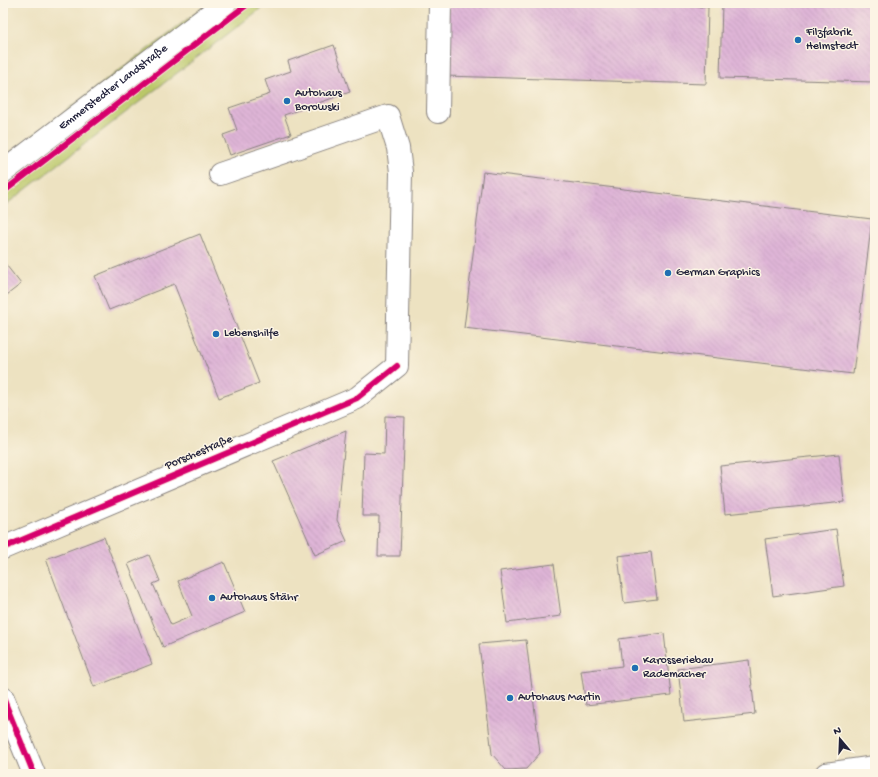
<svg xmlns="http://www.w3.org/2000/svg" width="878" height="777" font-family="'Gochi Hand',sans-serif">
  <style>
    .green { fill: #bac768; stroke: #6e7452 }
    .building { fill: url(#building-back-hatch) }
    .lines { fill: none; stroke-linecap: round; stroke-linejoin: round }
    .minor-casing { stroke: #88827e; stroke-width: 24 }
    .major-casing { stroke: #88827e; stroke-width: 24 }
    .minor { stroke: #fff; stroke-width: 22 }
    .major { stroke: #fff; stroke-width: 22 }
    .cycleway-casing { stroke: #fcf5e5; stroke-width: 8 }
    .cycleway { stroke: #d6006c; stroke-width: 6 }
    .poi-dot { fill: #1f6fb2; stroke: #fcf5e5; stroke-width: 1.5 }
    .labels { text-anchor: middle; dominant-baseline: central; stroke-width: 3; stroke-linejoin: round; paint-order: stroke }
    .poi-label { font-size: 12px; fill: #22223b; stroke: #fcf5e5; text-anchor: start }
    .street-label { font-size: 12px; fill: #22223b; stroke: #fcf5e5 }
  </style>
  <defs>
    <pattern id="building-back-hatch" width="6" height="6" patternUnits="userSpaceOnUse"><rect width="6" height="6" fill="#dfb5d7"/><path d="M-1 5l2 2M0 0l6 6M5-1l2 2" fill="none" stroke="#bf9bb9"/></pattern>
  </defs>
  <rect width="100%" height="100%" fill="#fcf5e5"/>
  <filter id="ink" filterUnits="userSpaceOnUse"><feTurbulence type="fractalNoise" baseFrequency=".025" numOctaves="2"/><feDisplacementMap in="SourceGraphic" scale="8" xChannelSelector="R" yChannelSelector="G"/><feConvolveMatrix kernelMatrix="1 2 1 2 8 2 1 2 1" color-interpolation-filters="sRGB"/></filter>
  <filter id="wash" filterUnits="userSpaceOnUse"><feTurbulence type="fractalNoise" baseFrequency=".012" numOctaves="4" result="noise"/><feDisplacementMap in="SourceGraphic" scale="16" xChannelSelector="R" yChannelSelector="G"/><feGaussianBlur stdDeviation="0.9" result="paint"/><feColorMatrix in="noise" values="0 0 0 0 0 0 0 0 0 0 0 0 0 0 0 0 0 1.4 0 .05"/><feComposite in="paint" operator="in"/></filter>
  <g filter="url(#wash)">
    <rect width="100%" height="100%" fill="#ede2c1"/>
    <!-- green -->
    <path class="green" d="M209 3H268L3 207V158Z"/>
    <g id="blocks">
      <!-- building -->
      <path class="building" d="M448 3H556L708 7 706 84 445 76Z
        M722 3H875V82L720 78Z
        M334 45 350 92 284 115 291 134 230 155 223 135 237 130 229 108 270 94 265 80 291 71 288 61Z
        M483 172 872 219 853 374 464 328Z
        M200 234 259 383 219 398 174 284 109 310 95 276Z
        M3 261 21 284 3 298Z
        M3 405 8 411 3 415Z
        M385 416 405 417 400 556H378L379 516H362L364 453 384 454Z
        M346 431 337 520 347 541 315 555 273 461Z
        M839 454 844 502 725 514 720 466Z
        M836 529 844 586 773 596 765 539Z
        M104 537 152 664 94 687 46 559Z
        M651 552 657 599 624 603 618 556Z
        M149 555 160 581 153 584 171 625 192 616 178 581 224 562 245 612 163 647 128 564Z
        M554 564 561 616 507 623 500 571Z
        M664 633 671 695 586 705 581 671 622 666 619 639Z
        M526 640 540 753 526 769 506 770 492 754 479 644Z
        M749 660 755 714 684 722 678 669Z"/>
    </g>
  </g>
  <g filter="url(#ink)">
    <use href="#blocks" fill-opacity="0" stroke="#88827e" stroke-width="1"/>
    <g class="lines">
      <!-- minor casing -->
      <g class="minor-casing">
        <path id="minor" d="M438 112 440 3
          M3 548 357 398 397 366 401 172 398 148 388 116 220 174
          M3 698 34 774
          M826 774 875 767"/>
      </g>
      <!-- major casing -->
      <g class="major-casing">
        <g id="major">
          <path id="s1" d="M3 172 225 3"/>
        </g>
      </g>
      <!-- minor -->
      <use href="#minor" class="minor"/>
      <!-- major -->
      <use href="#major" class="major"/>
      <!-- cycleway casing -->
      <g class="cycleway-casing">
        <path id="cycleway" d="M3 192 249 3
          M3 548 357 398 397 366
          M3 698 34 774"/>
      </g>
      <!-- cycleway -->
      <use href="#cycleway" class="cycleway"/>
    </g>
  </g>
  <!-- markers -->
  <g class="poi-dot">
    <circle cx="798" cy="40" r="4"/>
    <circle cx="287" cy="101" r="4"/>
    <circle cx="668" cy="273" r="4"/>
    <circle cx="216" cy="334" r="4"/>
    <circle cx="212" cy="598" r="4"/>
    <circle cx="635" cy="668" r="4"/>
    <circle cx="510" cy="698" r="4"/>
  </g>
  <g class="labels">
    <!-- poi labels -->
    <g class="poi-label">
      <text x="806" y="33">Filzfabrik<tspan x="806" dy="14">Helmstedt</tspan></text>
      <text x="295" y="94">Autohaus<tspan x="295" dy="14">Borowski</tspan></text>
      <text x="676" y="273">German Graphics</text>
      <text x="224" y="334">Lebenshilfe</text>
      <text x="220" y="598">Autohaus Stähr</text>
      <text x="643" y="661">Karosseriebau<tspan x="643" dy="14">Rademacher</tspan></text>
      <text x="518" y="698">Autohaus Martin</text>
    </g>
    <!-- street labels -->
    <g class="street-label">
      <text stroke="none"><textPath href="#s1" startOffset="139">Emmerstedter Landstraße</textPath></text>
      <text transform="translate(199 453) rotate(-23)">Porschestraße</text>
    </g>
  </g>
  <!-- margin -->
  <rect width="878" height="777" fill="none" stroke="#fcf5e5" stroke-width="16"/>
  <!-- north arrow -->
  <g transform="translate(840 739) rotate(341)" stroke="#fcf5e5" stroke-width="3" paint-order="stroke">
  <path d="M0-3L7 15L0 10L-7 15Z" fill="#22223b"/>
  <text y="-6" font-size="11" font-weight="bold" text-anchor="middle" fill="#22223b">N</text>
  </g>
</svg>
